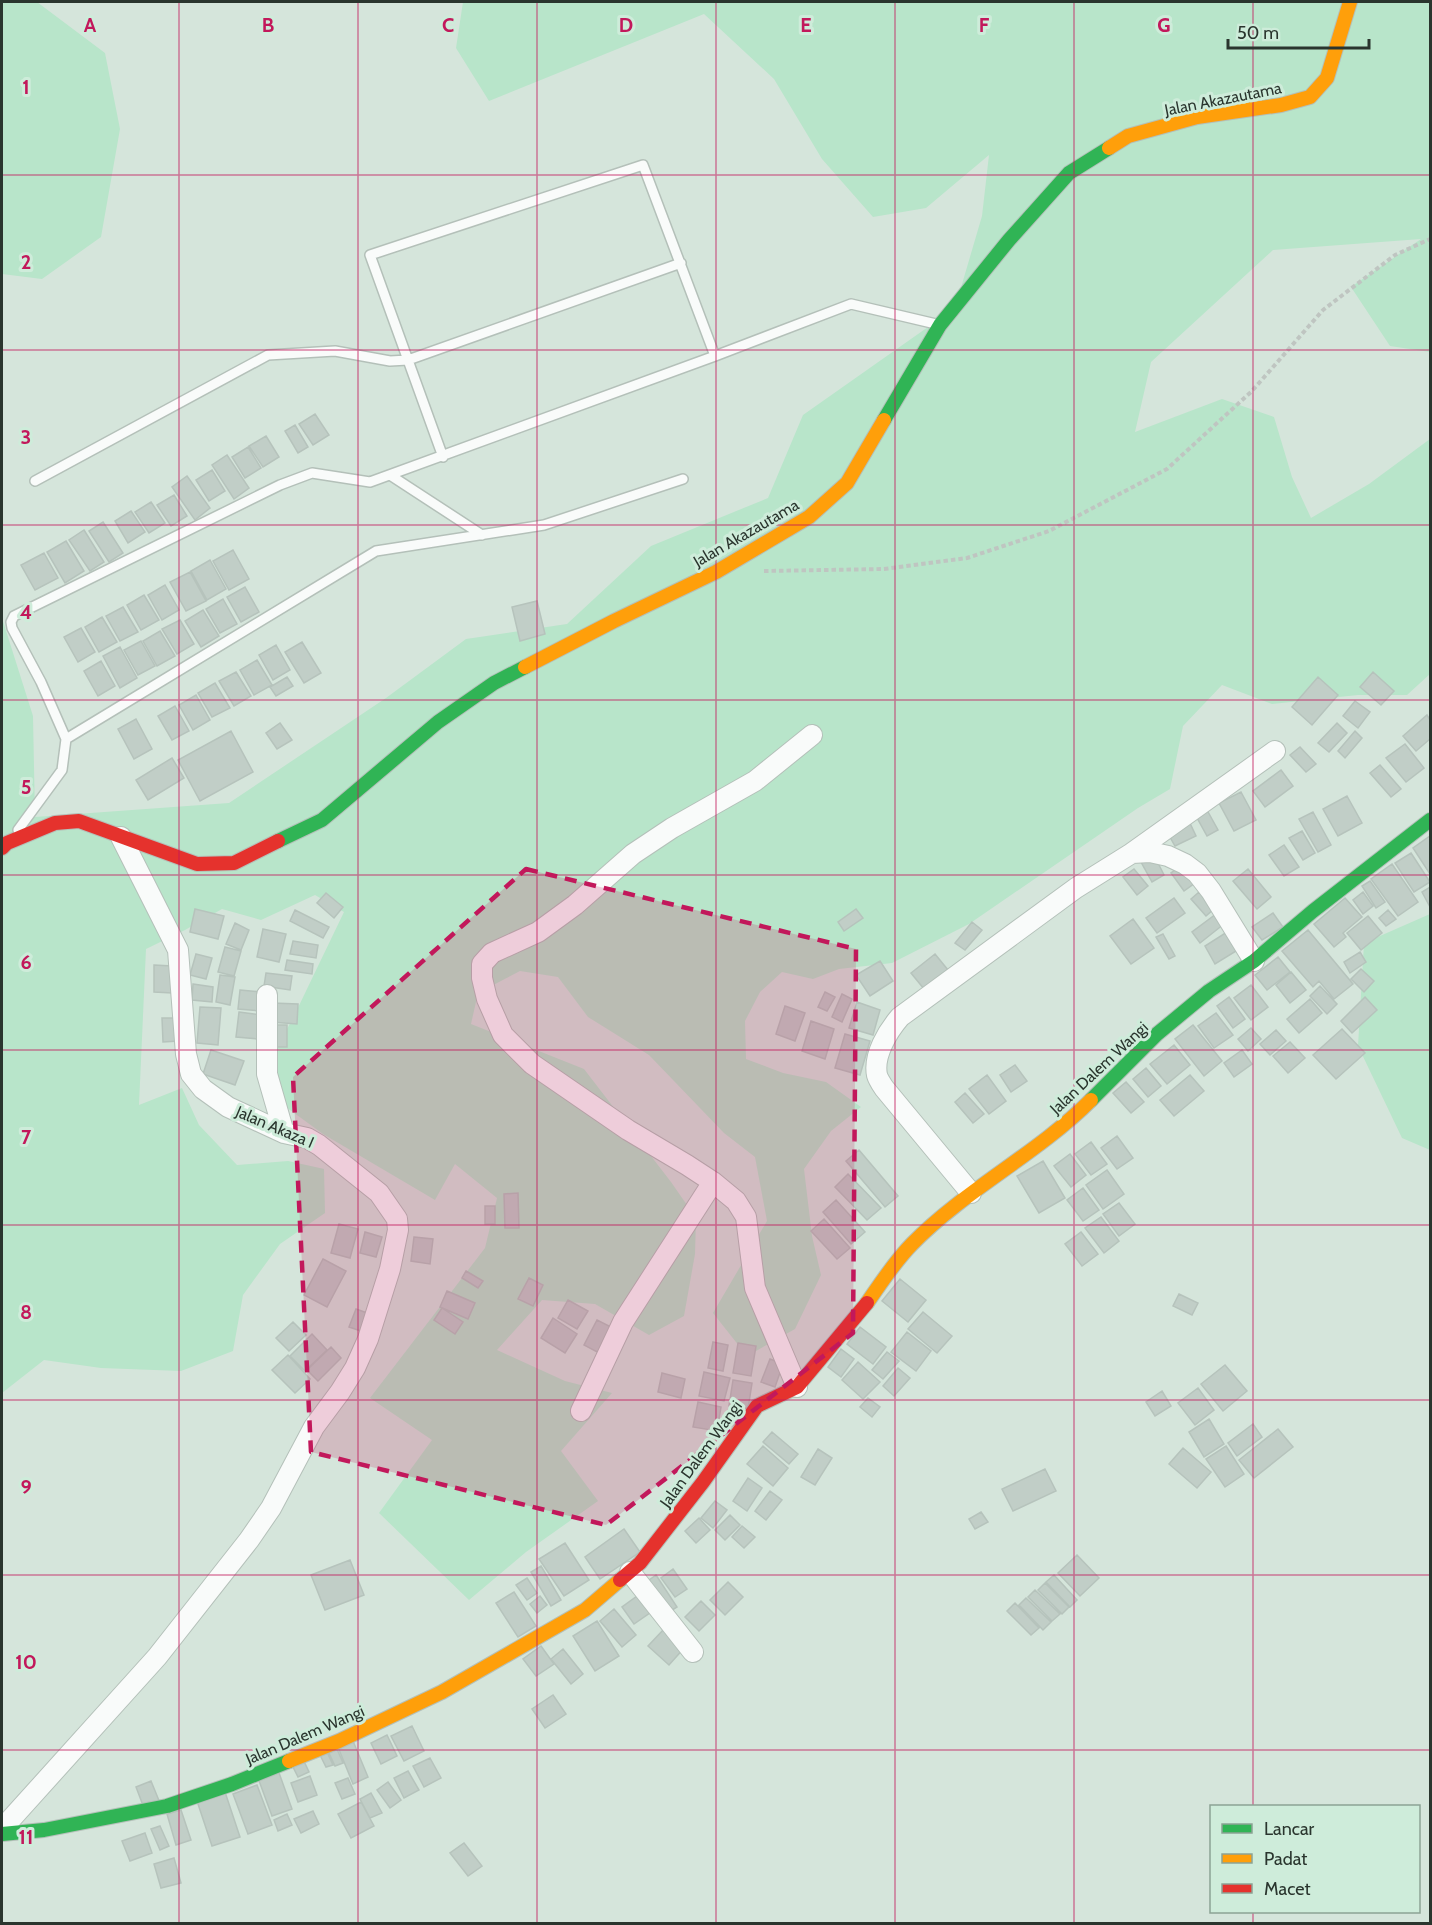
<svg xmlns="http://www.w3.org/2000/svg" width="1432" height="1925" font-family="Cabin,sans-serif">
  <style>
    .green { fill: #b8e5ca }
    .building { fill: #c1cec7; stroke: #b6c3bc; stroke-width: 1.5 }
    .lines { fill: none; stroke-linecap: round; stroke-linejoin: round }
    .lane-casing { stroke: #b4c0b9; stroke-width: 12 }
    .street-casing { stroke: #b4c0b9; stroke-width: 22 }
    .fast-casing { stroke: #b4c0b9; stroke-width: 16 }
    .slow-casing { stroke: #b4c0b9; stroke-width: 16 }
    .jam-casing { stroke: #b4c0b9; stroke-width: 16 }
    .path { stroke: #bfc5c1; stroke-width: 4; stroke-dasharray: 4.5 3; stroke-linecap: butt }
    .lane { stroke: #f9fbfa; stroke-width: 9 }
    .street { stroke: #f9fbfa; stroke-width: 20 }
    .fast { stroke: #30b455; stroke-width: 14 }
    .slow { stroke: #ff9f0a; stroke-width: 14 }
    .jam { stroke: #e5322d; stroke-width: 14 }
    .marked { fill: #c2185b; fill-opacity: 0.2; stroke: #c2185b; stroke-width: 4.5; stroke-dasharray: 12 8; stroke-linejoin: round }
    .grid { fill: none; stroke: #c2185b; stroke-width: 1.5; stroke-opacity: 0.55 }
    .labels { text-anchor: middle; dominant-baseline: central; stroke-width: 6; stroke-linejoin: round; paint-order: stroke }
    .street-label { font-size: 16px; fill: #2a352e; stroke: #ceecda }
    .grid-label { font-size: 20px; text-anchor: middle; font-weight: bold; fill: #c2185b; stroke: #ceecda; stroke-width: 6; stroke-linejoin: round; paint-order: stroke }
  </style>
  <rect width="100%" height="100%" fill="#d5e5db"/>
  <!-- green -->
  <path class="green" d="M2 2H37L105 53 120 129 101 237 42 279 2 274Z
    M463 2H1430V352L1390 346 1351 287 1421 239 1273 250 1151 362 1135 432 1222 399 1274 417 1292 477 1311 518 1369 484 1430 439V674L1407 695H1358L1272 704 1222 685 1183 726 1170 789 1138 808 969 924 892 963 839 969 813 979 782 972 760 992 745 1021 746 1059 783 1073 826 1082 861 1107 831 1131 804 1169 812 1236 821 1275 795 1329 747 1356 713 1313 767 1221 755 1157 724 1133 649 1055 588 1017 558 977 520 971 478 993 471 1024 584 1069 671 1182 696 1218 695 1254 684 1316 649 1335 595 1304 542 1300 497 1350 565 1381 612 1393 561 1451 598 1501 526 1552 469 1600 379 1513 432 1440 370 1398 485 1248 497 1198 455 1164 435 1200 323 1134 275 1099 273 1055 294 1016 344 912 315 895 261 920 222 909 185 930 146 949 139 1105 182 1088 199 1125 237 1165 288 1161 324 1169 325 1213 280 1244 243 1295 233 1351 181 1371 101 1368 44 1360 2 1393V618L33 716 35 817 229 803 386 698 466 639 567 624 651 546 768 498 803 415 955 308 982 216 989 155 926 208 873 217 822 159 774 79 704 14 489 101 456 48Z
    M1430 914V1150L1402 1138 1358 1046 1364 943Z"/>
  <!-- building -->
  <path class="building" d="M315 414 329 435 313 445 299 424Z
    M295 425 308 447 298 453 285 431Z
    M266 436 279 457 263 467 249 446Z
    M248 447 261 468 245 478 232 457Z
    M227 455 249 488 234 499 212 465Z
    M212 470 225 491 209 501 196 480Z
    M187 476 210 508 195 520 172 487Z
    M174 495 187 516 171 526 157 505Z
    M151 502 165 523 149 533 135 512Z
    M131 511 145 532 128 543 115 521Z
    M103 522 123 553 109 562 89 531Z
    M84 530 104 562 90 571 69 540Z
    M66 541 84 571 65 583 47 552Z
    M233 550 249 579 229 590 213 561Z
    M44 553 58 578 35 590 21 565Z
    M210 560 226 589 207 600 191 571Z
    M190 572 206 601 186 611 170 582Z
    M165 585 179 610 162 620 148 595Z
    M245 587 259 612 241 622 227 597Z
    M144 595 159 620 141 630 127 605Z
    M223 599 237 624 220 633 206 609Z
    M537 601 545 634 520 641 512 607Z
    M123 607 138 632 120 641 106 616Z
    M203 610 219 636 201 647 185 621Z
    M102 617 117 642 99 652 85 627Z
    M180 620 194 644 177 654 162 629Z
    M81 628 95 652 78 662 64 637Z
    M160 631 175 656 157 666 143 641Z
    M141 641 155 666 138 675 124 650Z
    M302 642 321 673 304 683 285 652Z
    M276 645 290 670 273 680 259 655Z
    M120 647 137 678 120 688 103 656Z
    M257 660 272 685 254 695 240 670Z
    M101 661 115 686 98 696 84 671Z
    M236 672 251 696 234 706 219 681Z
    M1373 672 1394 691 1381 705 1360 687Z
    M287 677 293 686 276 696 270 687Z
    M1318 677 1338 695 1312 725 1292 707Z
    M215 683 230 708 212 717 198 693Z
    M196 695 210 720 193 730 179 705Z
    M1355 701 1370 712 1358 728 1343 716Z
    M175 706 189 731 172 740 158 716Z
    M1427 715 1430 720V739L1416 751 1403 736Z
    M136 719 152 749 134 759 118 729Z
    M280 723 292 740 277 749 266 733Z
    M1337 723 1347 733 1329 752 1318 743Z
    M231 731 253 772 200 801 178 760Z
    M1355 731 1362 738 1345 758 1338 751Z
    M1405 744 1424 768 1406 782 1386 758Z
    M1300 747 1316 764 1306 772 1290 755Z
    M172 758 184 778 148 800 136 780Z
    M1380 765 1401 789 1391 797 1370 773Z
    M1281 770 1293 786 1265 807 1253 791Z
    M1241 792 1256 820 1234 831 1219 803Z
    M1347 796 1362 823 1338 836 1323 809Z
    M1207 810 1218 830 1207 836 1196 816Z
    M1313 812 1331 845 1318 852 1299 819Z
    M1188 819 1196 836 1175 846 1166 830Z
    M1302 831 1315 853 1303 860 1289 838Z
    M1430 836V874L1413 848Z
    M1284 845 1299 867 1284 876 1269 855Z
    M1411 853 1430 882 1414 892 1395 863Z
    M1154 855 1164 875 1152 882 1141 862Z
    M1392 864 1418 902 1398 916 1371 879Z
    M1182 865 1195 883 1184 891 1171 873Z
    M1134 869 1148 886 1137 895 1123 877Z
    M1248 869 1271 897 1257 909 1233 881Z
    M1370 881 1385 902 1376 908 1362 886Z
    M1430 887V907L1422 892Z
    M1199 892 1214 909 1206 916 1191 899Z
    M1363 892 1373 906 1363 914 1353 900Z
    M326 893 343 907 334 918 317 903Z
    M1174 898 1185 913 1157 933 1146 918Z
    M1345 898 1362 917 1343 933 1346 937 1334 947 1314 924Z
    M195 909 224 916 218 939 190 932Z
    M856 909 863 918 844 931 838 922Z
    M295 910 329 927 323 938 290 921Z
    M1388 910 1396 919 1386 926 1379 918Z
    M1273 913 1283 927 1262 940 1252 927Z
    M1216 914 1224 924 1200 943 1192 932Z
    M1368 916 1382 933 1361 950 1347 933Z
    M1133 919 1154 948 1131 964 1110 936Z
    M972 922 982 930 965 950 955 943Z
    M235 923 249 930 241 950 226 944Z
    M263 929 286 934 279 962 257 957Z
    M1230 930 1241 948 1215 964 1205 946Z
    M1308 930 1353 984 1334 999 1319 981 1313 987 1282 951Z
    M1163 934 1175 956 1169 959 1156 937Z
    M293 941 318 945 316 958 290 954Z
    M225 947 241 951 234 976 218 972Z
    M1360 952 1366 962 1350 973 1344 962Z
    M196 954 212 958 206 979 190 975Z
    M935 954 948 970 924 989 911 973Z
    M1278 957 1290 972 1267 990 1255 975Z
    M287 960 313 964 312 974 285 970Z
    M880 961 893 981 870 996 856 975Z
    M154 965 172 966V993L154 992Z
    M1361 969 1374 981 1364 992 1351 979Z
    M1291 972 1306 990 1290 1003 1276 985Z
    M266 973 292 976 290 990 264 986Z
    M220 975 235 977 230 1005 216 1002Z
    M193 984 213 987 212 1002 192 1000Z
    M1251 985 1268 1007 1251 1020 1234 998Z
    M1320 986 1337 1004 1327 1014 1310 996Z
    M240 990 262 992 261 1011 238 1009Z
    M825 992 835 997 827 1011 818 1007Z
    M842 994 852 999 842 1022 832 1017Z
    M1229 997 1245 1019 1233 1028 1217 1006Z
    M1365 997 1377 1010 1352 1033 1341 1021Z
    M1310 999 1322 1013 1299 1033 1287 1019Z
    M857 1002 880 1010 873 1035 849 1028Z
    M272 1003 298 1004 297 1024 271 1022Z
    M785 1006 805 1013 795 1041 776 1034Z
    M200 1007 221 1008 218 1045 197 1043Z
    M239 1012 261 1015 258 1039 236 1037Z
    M1216 1013 1233 1035 1214 1048 1198 1026Z
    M162 1018H177L179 1041 163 1042Z
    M811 1021 834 1029 825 1059 802 1051Z
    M272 1025H287V1047H272Z
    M1193 1025 1222 1061 1204 1076 1175 1039Z
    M1251 1028 1261 1039 1248 1051 1238 1039Z
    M1342 1029 1365 1053 1336 1079 1313 1055Z
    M1276 1030 1286 1041 1270 1055 1260 1044Z
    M845 1034 870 1041 860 1075 835 1068Z
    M1290 1042 1305 1058 1288 1073 1273 1056Z
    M1174 1045 1190 1065 1167 1084 1150 1064Z
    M211 1050 244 1061 235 1085 203 1074Z
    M1242 1050 1252 1064 1234 1077 1224 1063Z
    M1015 1065 1027 1081 1011 1092 1000 1075Z
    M1146 1068 1161 1086 1148 1097 1133 1079Z
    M987 1075 1006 1101 989 1114 969 1089Z
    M1190 1075 1204 1091 1174 1116 1160 1100Z
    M1126 1082 1144 1102 1131 1113 1113 1093Z
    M965 1093 984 1114 973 1123 955 1102Z
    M1117 1136 1133 1158 1117 1169 1101 1148Z
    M1091 1142 1107 1164 1091 1175 1075 1154Z
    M859 1150 898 1196 885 1207 846 1161Z
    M1070 1154 1086 1175 1071 1187 1054 1166Z
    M1043 1161 1065 1198 1039 1213 1017 1176Z
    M1107 1170 1124 1194 1103 1209 1086 1185Z
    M848 1174 881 1208 867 1220 835 1187Z
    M1083 1188 1099 1210 1083 1221 1067 1200Z
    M518 1193 519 1228H505L504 1194Z
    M836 1200 865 1232 851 1244 823 1212Z
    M1119 1203 1135 1224 1119 1236 1103 1214Z
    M485 1206H495V1224H485Z
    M1101 1217 1119 1241 1104 1253 1085 1228Z
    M824 1219 850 1248 837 1259 811 1231Z
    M339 1224 358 1229 350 1258 331 1253Z
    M365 1232 382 1237 376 1257 360 1253Z
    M1081 1232 1098 1254 1082 1266 1065 1244Z
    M414 1237 433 1239 430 1264 411 1261Z
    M323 1259 346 1271 327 1307 304 1295Z
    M466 1271 483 1281 478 1288 462 1278Z
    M529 1278 543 1285 533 1306 518 1299Z
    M900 1279 926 1300 908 1322 882 1301Z
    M447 1291 475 1303 468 1319 440 1307Z
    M1179 1294 1198 1303 1192 1315 1173 1306Z
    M568 1300 588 1311 577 1329 558 1318Z
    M442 1308 463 1322 455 1334 434 1320Z
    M356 1309 370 1314 364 1332 349 1327Z
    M923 1312 952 1336 937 1353 908 1329Z
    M553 1318 577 1334 565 1353 541 1338Z
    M597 1320 613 1328 601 1354 584 1345Z
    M293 1322 306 1335 289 1351 276 1338Z
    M860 1327 886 1347 873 1364 847 1344Z
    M907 1332 931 1351 916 1371 891 1352Z
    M312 1334 327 1350 305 1371 290 1356Z
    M713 1342 728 1345 723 1371 708 1368Z
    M738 1343 756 1346 751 1376 733 1373Z
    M331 1347 341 1358 318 1381 307 1370Z
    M841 1349 854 1359 841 1377 828 1367Z
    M887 1352 899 1361 883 1379 872 1370Z
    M288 1355 310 1379 295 1393 272 1370Z
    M770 1359 783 1364 775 1387 761 1382Z
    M858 1362 880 1382 863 1399 842 1380Z
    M1225 1365 1247 1391 1223 1411 1201 1384Z
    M898 1368 910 1378 894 1396 883 1386Z
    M704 1372 730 1378 724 1401 699 1396Z
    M662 1373 685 1379 681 1398 658 1392Z
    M733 1380 752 1383 748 1409 729 1406Z
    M1198 1388 1214 1410 1195 1425 1178 1403Z
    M1162 1391 1171 1406 1155 1416 1146 1402Z
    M868 1398 880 1407 872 1417 860 1407Z
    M698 1402 721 1407 717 1431 693 1427Z
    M1209 1419 1224 1444 1204 1457 1189 1432Z
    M1253 1424 1262 1437 1237 1456 1228 1443Z
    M1278 1429 1293 1447 1254 1478 1239 1460Z
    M772 1432 798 1454 789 1464 763 1442Z
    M763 1446 788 1468 773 1486 747 1464Z
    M1226 1446 1244 1474 1225 1487 1206 1459Z
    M1183 1448 1211 1472 1197 1488 1169 1464Z
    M818 1449 832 1458 815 1485 801 1477Z
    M1045 1469 1056 1491 1013 1511 1002 1489Z
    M748 1478 762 1488 747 1511 733 1501Z
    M770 1491 782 1500 766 1520 755 1511Z
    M715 1501 727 1510 713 1528 701 1518Z
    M981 1512 988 1522 975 1529 969 1519Z
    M730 1515 740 1525 725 1540 715 1530Z
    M699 1518 710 1530 696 1543 685 1531Z
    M742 1526 755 1537 744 1548 732 1537Z
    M624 1529 640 1552 600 1579 585 1557Z
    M565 1543 589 1580 564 1596 539 1559Z
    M1077 1555 1099 1578 1080 1596 1058 1573Z
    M350 1560 364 1595 325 1610 311 1575Z
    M541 1566 561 1600 551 1606 531 1572Z
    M673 1569 687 1589 675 1597 661 1578Z
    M656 1575 677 1607 666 1614 645 1583Z
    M1054 1575 1077 1600 1070 1607 1046 1582Z
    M527 1578 537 1593 527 1600 516 1585Z
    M728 1582 743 1597 725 1615 710 1600Z
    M1045 1583 1069 1607 1062 1614 1038 1590Z
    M1035 1590 1060 1614 1052 1621 1028 1597Z
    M644 1591 657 1608 634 1624 622 1607Z
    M514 1592 536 1626 518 1637 496 1603Z
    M540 1596 547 1605 537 1613 530 1604Z
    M1026 1598 1051 1622 1043 1630 1019 1605Z
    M701 1601 715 1615 699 1631 685 1617Z
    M1015 1603 1039 1628 1031 1635 1007 1611Z
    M614 1609 636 1635 622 1647 600 1621Z
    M597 1621 619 1656 595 1671 573 1636Z
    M664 1629 685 1647 669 1665 648 1646Z
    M541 1646 554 1664 536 1676 523 1659Z
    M563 1649 583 1674 571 1684 551 1659Z
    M553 1695 566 1714 545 1728 532 1709Z
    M412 1726 424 1751 404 1761 391 1736Z
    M387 1735 397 1756 381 1764 371 1743Z
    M353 1741 368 1777 353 1784 338 1747Z
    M337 1749 343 1763 335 1766 329 1753Z
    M327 1752 333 1765 326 1767 320 1755Z
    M302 1757 309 1772 298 1777 291 1763Z
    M430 1758 441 1778 424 1787 413 1766Z
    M278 1770 292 1809 272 1816 258 1778Z
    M408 1771 419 1790 404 1798 394 1778Z
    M310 1776 317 1795 298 1802 291 1783Z
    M348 1778 355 1794 342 1799 335 1783Z
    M151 1781 160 1803 144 1808 136 1787Z
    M388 1782 401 1800 390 1808 377 1790Z
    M257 1785 272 1825 248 1834 233 1794Z
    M224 1789 240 1837 212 1846 196 1798Z
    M371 1793 382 1813 370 1818 360 1799Z
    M361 1802 374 1826 351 1838 338 1814Z
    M181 1810 191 1840 176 1845 167 1814Z
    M313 1811 319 1824 301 1833 294 1819Z
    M287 1814 292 1825 278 1831 274 1820Z
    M160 1826 169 1846 160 1850 151 1829Z
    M145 1833 152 1853 130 1861 122 1841Z
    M464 1843 482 1866 468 1876 450 1853Z
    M174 1858 181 1883 161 1888 154 1864Z"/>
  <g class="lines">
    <!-- lane casing -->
    <g class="lane-casing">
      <path id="lane" d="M443 457 370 255 643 165 715 356
        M390 475 482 535
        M35 481 268 355 335 351 390 361 408 360 681 263
        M66 739 376 551 544 525 683 479
        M18 830 62 770 66 739 41 682 12 628 11 622 14 616 280 485 312 473 370 482 715 356 851 304 936 324"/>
    </g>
    <!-- street casing -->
    <g class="street-casing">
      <path id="street" d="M1132 853 1275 751
        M267 995V1074L284 1133
        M971 1193 884 1088C882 1085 878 1079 877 1075 873 1055 888 1031 900 1017L1076 888 1132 853 1150 852 1168 856 1185 864 1197 873 1211 891 1254 961
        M797 1387 755 1288 746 1217 736 1201 713 1182 687 1165 628 1130 532 1064 503 1035 487 999 482 978V964L492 953 538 932 575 905 633 854 672 828 755 781 812 735
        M581 1411 623 1322 713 1182
        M630 1572 693 1652
        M2 1829 157 1657 249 1540 271 1508 314 1427 340 1392 355 1368 368 1339 390 1269 398 1230 397 1219 379 1193 319 1145 307 1138 284 1133 228 1107 203 1089 191 1074 186 1054 178 950 121 837"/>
    </g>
    <!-- fast casing -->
    <g class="fast-casing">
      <path id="fast" d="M884 420 940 325 1009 240 1069 173 1109 148
        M278 841 322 820 438 722 494 683 525 667
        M1091 1100 1157 1034 1209 991 1254 961 1313 911 1430 820
        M2 1834 44 1830 167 1806 232 1784 289 1761"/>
    </g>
    <!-- slow casing -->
    <g class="slow-casing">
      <path id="slow" d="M1109 148 1128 136 1197 117 1281 105 1310 97 1327 78 1350 2
        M525 667 614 621 716 572 809 517 847 483 884 420
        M867 1303C881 1283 895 1261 912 1244 966 1189 1037 1154 1091 1100
        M289 1761 339 1741 442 1692 585 1610 620 1580"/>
    </g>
    <!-- jam casing -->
    <g class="jam-casing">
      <path id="jam" d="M2 848 7 843 55 823 79 821 197 864 234 863 278 841
        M620 1580 640 1563 703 1482 757 1406 797 1387 867 1303"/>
    </g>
    <!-- path -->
    <path class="path" d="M764 571 884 569 967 558 1049 531 1167 469 1252 391 1323 310 1395 255 1430 239"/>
    <!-- lane -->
    <use href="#lane" class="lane"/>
    <!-- street -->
    <use href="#street" class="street"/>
    <!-- fast -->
    <use href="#fast" class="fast"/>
    <!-- slow -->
    <use href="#slow" class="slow"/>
    <!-- jam -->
    <use href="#jam" class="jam"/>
  </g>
  <!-- marked area -->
  <path class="marked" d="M526 869 856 949 853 1333 606 1525 311 1452 293 1077Z"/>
  <!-- grid -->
  <path class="grid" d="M179 2V1924M358 2V1924M537 2V1924M716 2V1924M895 2V1924M1074 2V1924M1253 2V1806M2 175H1430M2 350H1430M2 525H1430M2 700H1430M2 875H1430M2 1050H1430M2 1225H1430M2 1400H1430M2 1575H1430M2 1750H1430M1253 1912V1924"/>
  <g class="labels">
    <!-- street labels -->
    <g class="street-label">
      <text transform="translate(1223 99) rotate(-11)">Jalan Akazautama</text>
      <text transform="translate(746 533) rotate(-30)">Jalan Akazautama</text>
      <text transform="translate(1099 1068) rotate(-43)">Jalan Dalem Wangi</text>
      <text transform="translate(275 1127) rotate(23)">Jalan Akaza I</text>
      <text transform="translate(701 1454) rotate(-54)">Jalan Dalem Wangi</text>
      <text transform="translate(305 1735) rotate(-23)">Jalan Dalem Wangi</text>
    </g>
  </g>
  <g class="grid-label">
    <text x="90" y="32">A</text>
    <text x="268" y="32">B</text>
    <text x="448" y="32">C</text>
    <text x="626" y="32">D</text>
    <text x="806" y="32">E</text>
    <text x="984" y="32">F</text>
    <text x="1164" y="32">G</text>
    <text x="26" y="94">1</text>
    <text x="26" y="269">2</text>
    <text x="26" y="444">3</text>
    <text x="26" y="619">4</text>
    <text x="26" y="794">5</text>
    <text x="26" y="969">6</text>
    <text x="26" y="1144">7</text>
    <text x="26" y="1319">8</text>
    <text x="26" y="1494">9</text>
    <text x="26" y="1669">10</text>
    <text x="26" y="1844">11</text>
  </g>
  <!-- border -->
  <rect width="1432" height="1925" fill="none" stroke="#2a352e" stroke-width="6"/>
  <!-- legend -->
  <rect x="1210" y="1805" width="210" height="108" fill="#ceecda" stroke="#8ca395" stroke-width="1.5"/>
  <rect x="1222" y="1824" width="30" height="9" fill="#30b455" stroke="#8ca395" stroke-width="1.5"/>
  <text x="1264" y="1835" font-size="18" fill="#2a352e">Lancar</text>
  <rect x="1222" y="1854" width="30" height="9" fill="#ff9f0a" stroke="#8ca395" stroke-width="1.5"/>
  <text x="1264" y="1865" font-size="18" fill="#2a352e">Padat</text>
  <rect x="1222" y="1884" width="30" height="9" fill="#e5322d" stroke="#8ca395" stroke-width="1.5"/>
  <text x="1264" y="1895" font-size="18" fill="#2a352e">Macet</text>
  <!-- scale -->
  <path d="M1228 39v9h141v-9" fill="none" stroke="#2a352e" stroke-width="3"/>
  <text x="1237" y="39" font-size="18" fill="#2a352e" stroke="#ceecda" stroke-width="4.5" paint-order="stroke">50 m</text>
</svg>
